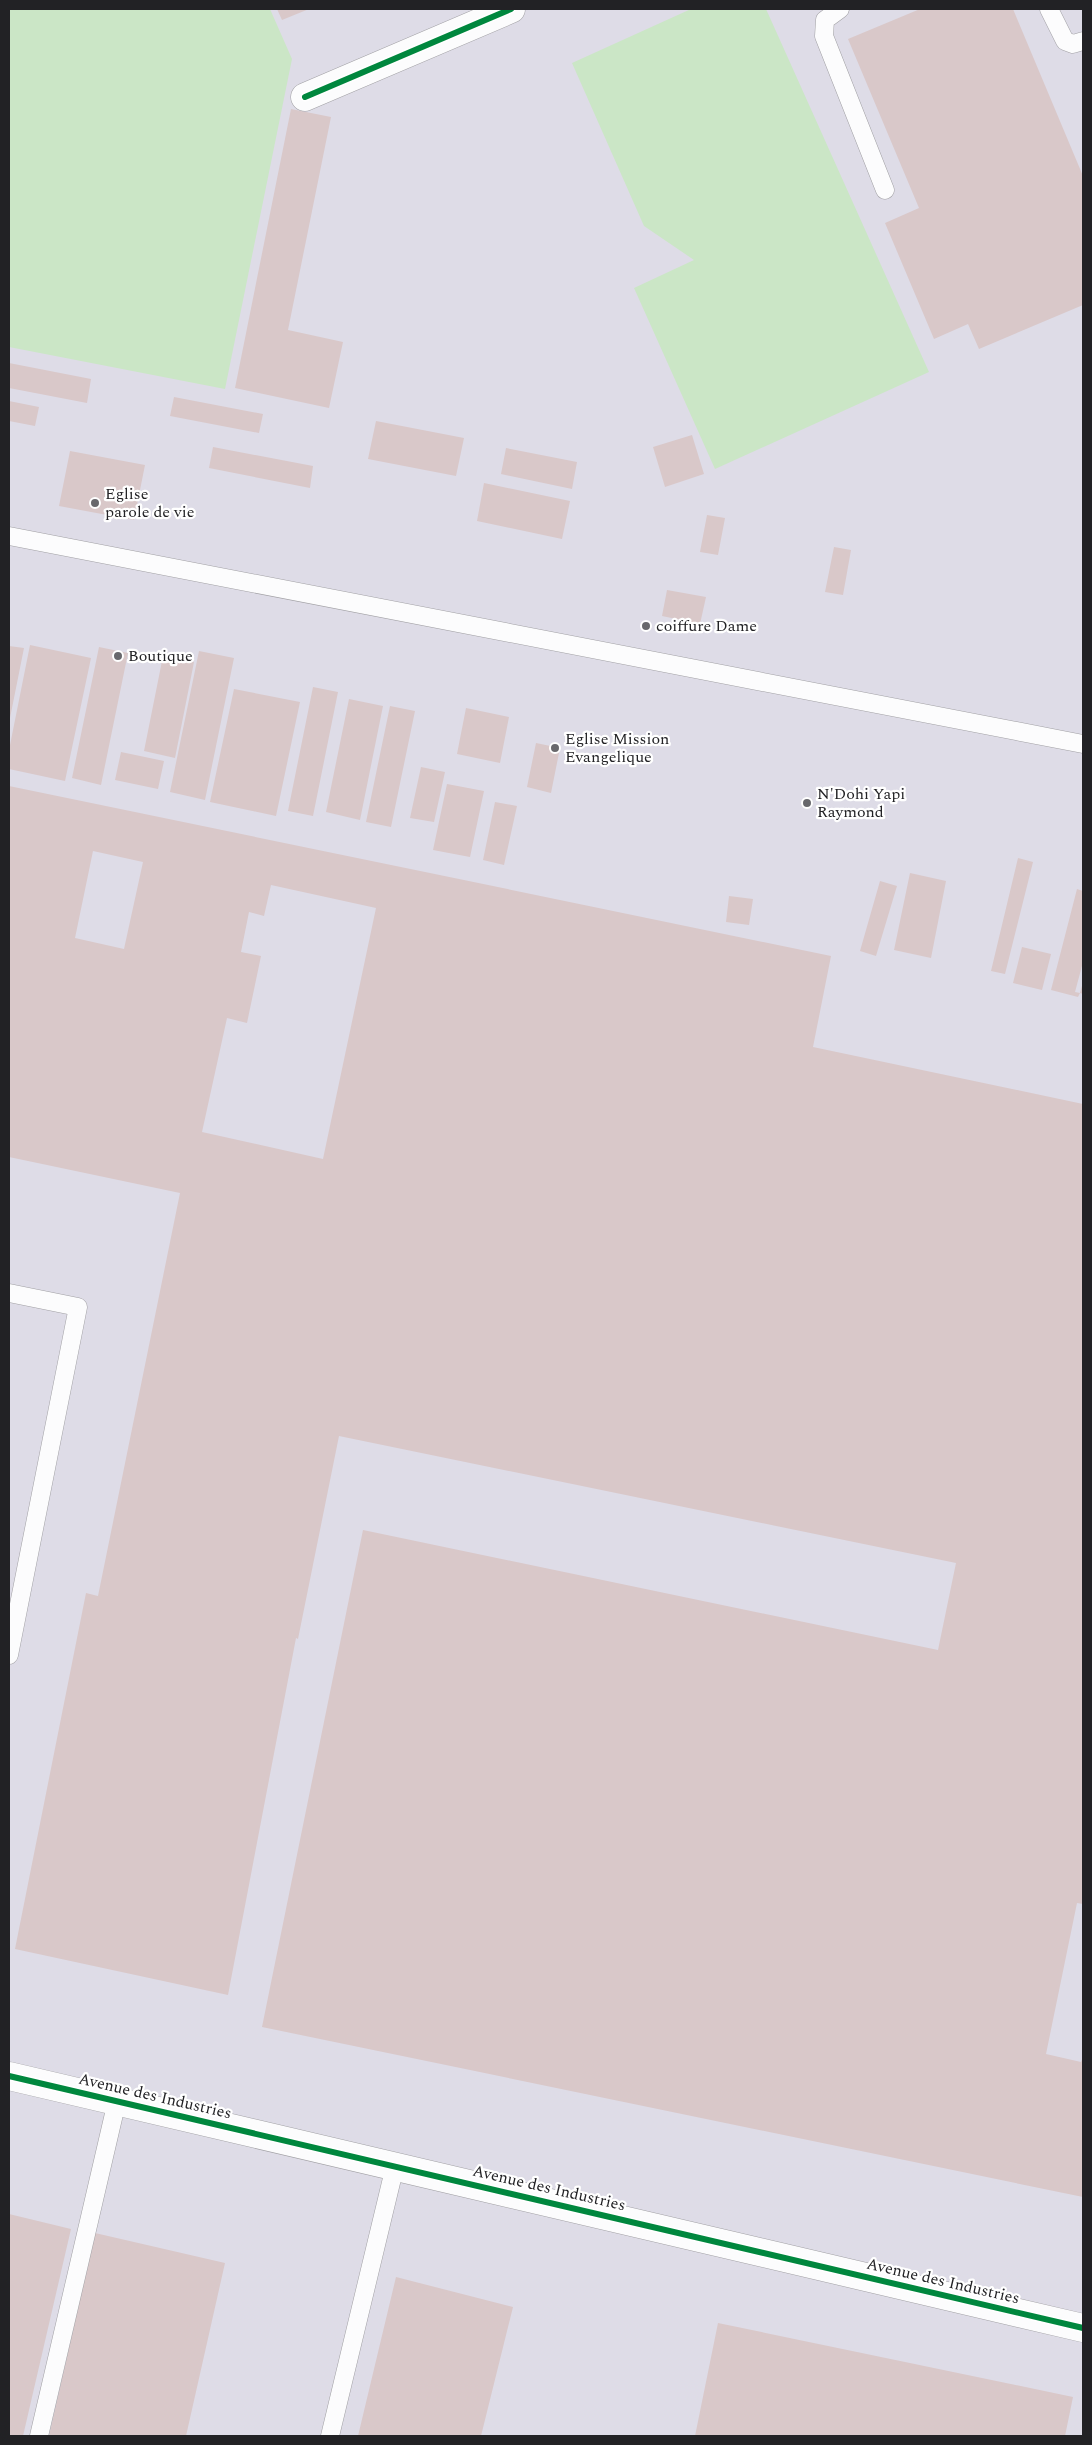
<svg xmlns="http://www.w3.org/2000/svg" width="1092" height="2445" font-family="Spectral,serif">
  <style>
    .built { fill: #dedce7 }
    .green { fill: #cbe6c6 }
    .building { fill: #d9c8c9; fill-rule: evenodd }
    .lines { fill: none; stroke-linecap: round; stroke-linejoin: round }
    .service-casing { stroke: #a1a0a4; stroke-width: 19 }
    .minor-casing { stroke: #a1a0a4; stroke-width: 29 }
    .tertiary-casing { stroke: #a1a0a4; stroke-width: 29 }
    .service { stroke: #fcfcfd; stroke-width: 18 }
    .minor { stroke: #fcfcfd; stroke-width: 28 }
    .tertiary { stroke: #fcfcfd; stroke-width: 28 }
    .cycleway-casing { stroke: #fff; stroke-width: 9 }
    .cycleway { stroke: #00873e; stroke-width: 6 }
    .poi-dot { fill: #68686c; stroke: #fff; stroke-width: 2 }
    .labels { text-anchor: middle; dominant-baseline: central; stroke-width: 4.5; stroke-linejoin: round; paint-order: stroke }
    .poi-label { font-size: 16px; fill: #222225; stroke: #fff; text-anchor: start }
    .street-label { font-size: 16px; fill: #222225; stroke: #fff }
  </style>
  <rect width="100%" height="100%" fill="#ebeaef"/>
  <!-- built -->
  <path class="built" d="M9 9H1083V2436H9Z"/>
  <!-- green -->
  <path class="green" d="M9 9H270L292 59 225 389 9 347Z
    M691 9H766L929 372 715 469 634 288 694 260 644 226 572 63Z"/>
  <!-- building -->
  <path class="building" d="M277 9H309L282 20Z
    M920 9H1013L1083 176V305L979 349 968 324 934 339 885 223 919 208 848 39Z
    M291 109 331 117 288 330 343 342 329 408 235 388Z
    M9 363 91 379 87 403 9 388Z
    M174 397 263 414 259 433 170 416Z
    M9 401 39 407 35 426 9 421Z
    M376 421 464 438 456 476 368 459Z
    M692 435 704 474 665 487 653 447Z
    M213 447 313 466 310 488 209 468Z
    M506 448 577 462 572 489 501 474Z
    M70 451 145 465 134 520 59 506Z
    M484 483 570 501 562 539 477 521Z
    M707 515 725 518 718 555 700 552Z
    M834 547 851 550 843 595 825 592Z
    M667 590 706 597 700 624 662 616Z
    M30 645 91 658 65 781 9 769V750Z
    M9 646 24 648 10 718H9Z
    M99 647 128 653 101 785 72 778Z
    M199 651 234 658 205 800 170 792Z
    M163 656 194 662 175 758 144 751Z
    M313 687 338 692 313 816 288 811Z
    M234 689 300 702 276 816 210 802Z
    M349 699 383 706 360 820 326 812Z
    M390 706 415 711 391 827 366 822Z
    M466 708 509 717 500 763 457 754Z
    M536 743 560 748 551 793 527 787Z
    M121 752 164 761 158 789 115 780Z
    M421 767 445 772 434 822 410 818Z
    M447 784 484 791 470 857 433 850Z
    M9 786 831 956 813 1047 1083 1104V1904L1077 1903 1046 2054 1081 2062 1083 2057V2197L262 2027 363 1530 938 1650 956 1563 339 1436 298 1639 296 1638 228 1995 15 1949 86 1593 98 1596 180 1193 9 1157ZM93 851 143 862 124 949 75 938ZM271 885 376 908 323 1159 202 1132 227 1018 247 1023 261 956 241 952 249 912 264 916Z
    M495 802 517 806 504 865 483 860Z
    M1018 858 1033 862 1005 974 991 971Z
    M910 873 946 881 931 958 894 950Z
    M880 881 897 886 876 956 860 951Z
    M1077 889 1083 891V962L1075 992 1080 993 1083 982V994L1080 993 1078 997 1051 990Z
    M729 896 753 899 749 925 726 922Z
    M1022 947 1051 954 1042 990 1013 983Z
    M9 2214 71 2229 23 2436H9Z
    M95 2233 225 2263 186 2436H49Z
    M396 2277 513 2307 481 2436H358Z
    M718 2323 1073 2397 1065 2436H695Z"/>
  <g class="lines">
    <!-- service casing -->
    <g class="service-casing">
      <path id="service" d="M840 9 825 20 824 36 885 190
        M1049 9 1065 41 1073 44 1083 41
        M9 536 1083 744
        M9 1293 78 1307 9 1655
        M39 2436 117 2101
        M330 2436 395 2166"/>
    </g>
    <!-- minor casing -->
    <g class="minor-casing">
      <path id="minor" d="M305 97 511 9"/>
    </g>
    <!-- tertiary casing -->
    <g class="tertiary-casing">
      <path id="tertiary" d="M9 2076 1083 2328"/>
    </g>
    <!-- service -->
    <use href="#service" class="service"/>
    <!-- minor -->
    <use href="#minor" class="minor"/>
    <!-- tertiary -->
    <use href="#tertiary" class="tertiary"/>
    <!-- cycleway casing -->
    <g class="cycleway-casing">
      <path id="cycleway" d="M305 97 511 9
        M9 2076 1083 2328"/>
    </g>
    <!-- cycleway -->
    <use href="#cycleway" class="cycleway"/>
  </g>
  <!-- markers -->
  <g class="poi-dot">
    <circle cx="95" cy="503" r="5"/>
    <circle cx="646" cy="626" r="5"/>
    <circle cx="118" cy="656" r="5"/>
    <circle cx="555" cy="748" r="5"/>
    <circle cx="807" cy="803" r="5"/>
  </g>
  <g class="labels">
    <!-- poi labels -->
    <g class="poi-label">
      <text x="105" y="494">Eglise<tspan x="105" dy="18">parole de vie</tspan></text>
      <text x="656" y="626">coiffure Dame</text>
      <text x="128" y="656">Boutique</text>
      <text x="565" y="739">Eglise Mission<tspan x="565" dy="18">Evangelique</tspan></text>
      <text x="817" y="794">N'Dohi Yapi<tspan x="817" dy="18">Raymond</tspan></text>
    </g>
    <!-- street labels -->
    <g class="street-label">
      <text transform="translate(155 2096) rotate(13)">Avenue des Industries</text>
      <text transform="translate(549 2188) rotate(13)">Avenue des Industries</text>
      <text transform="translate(943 2281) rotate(13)">Avenue des Industries</text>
    </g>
  </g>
  <!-- border -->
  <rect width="1092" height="2445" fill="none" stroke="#222225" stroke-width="20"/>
</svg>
